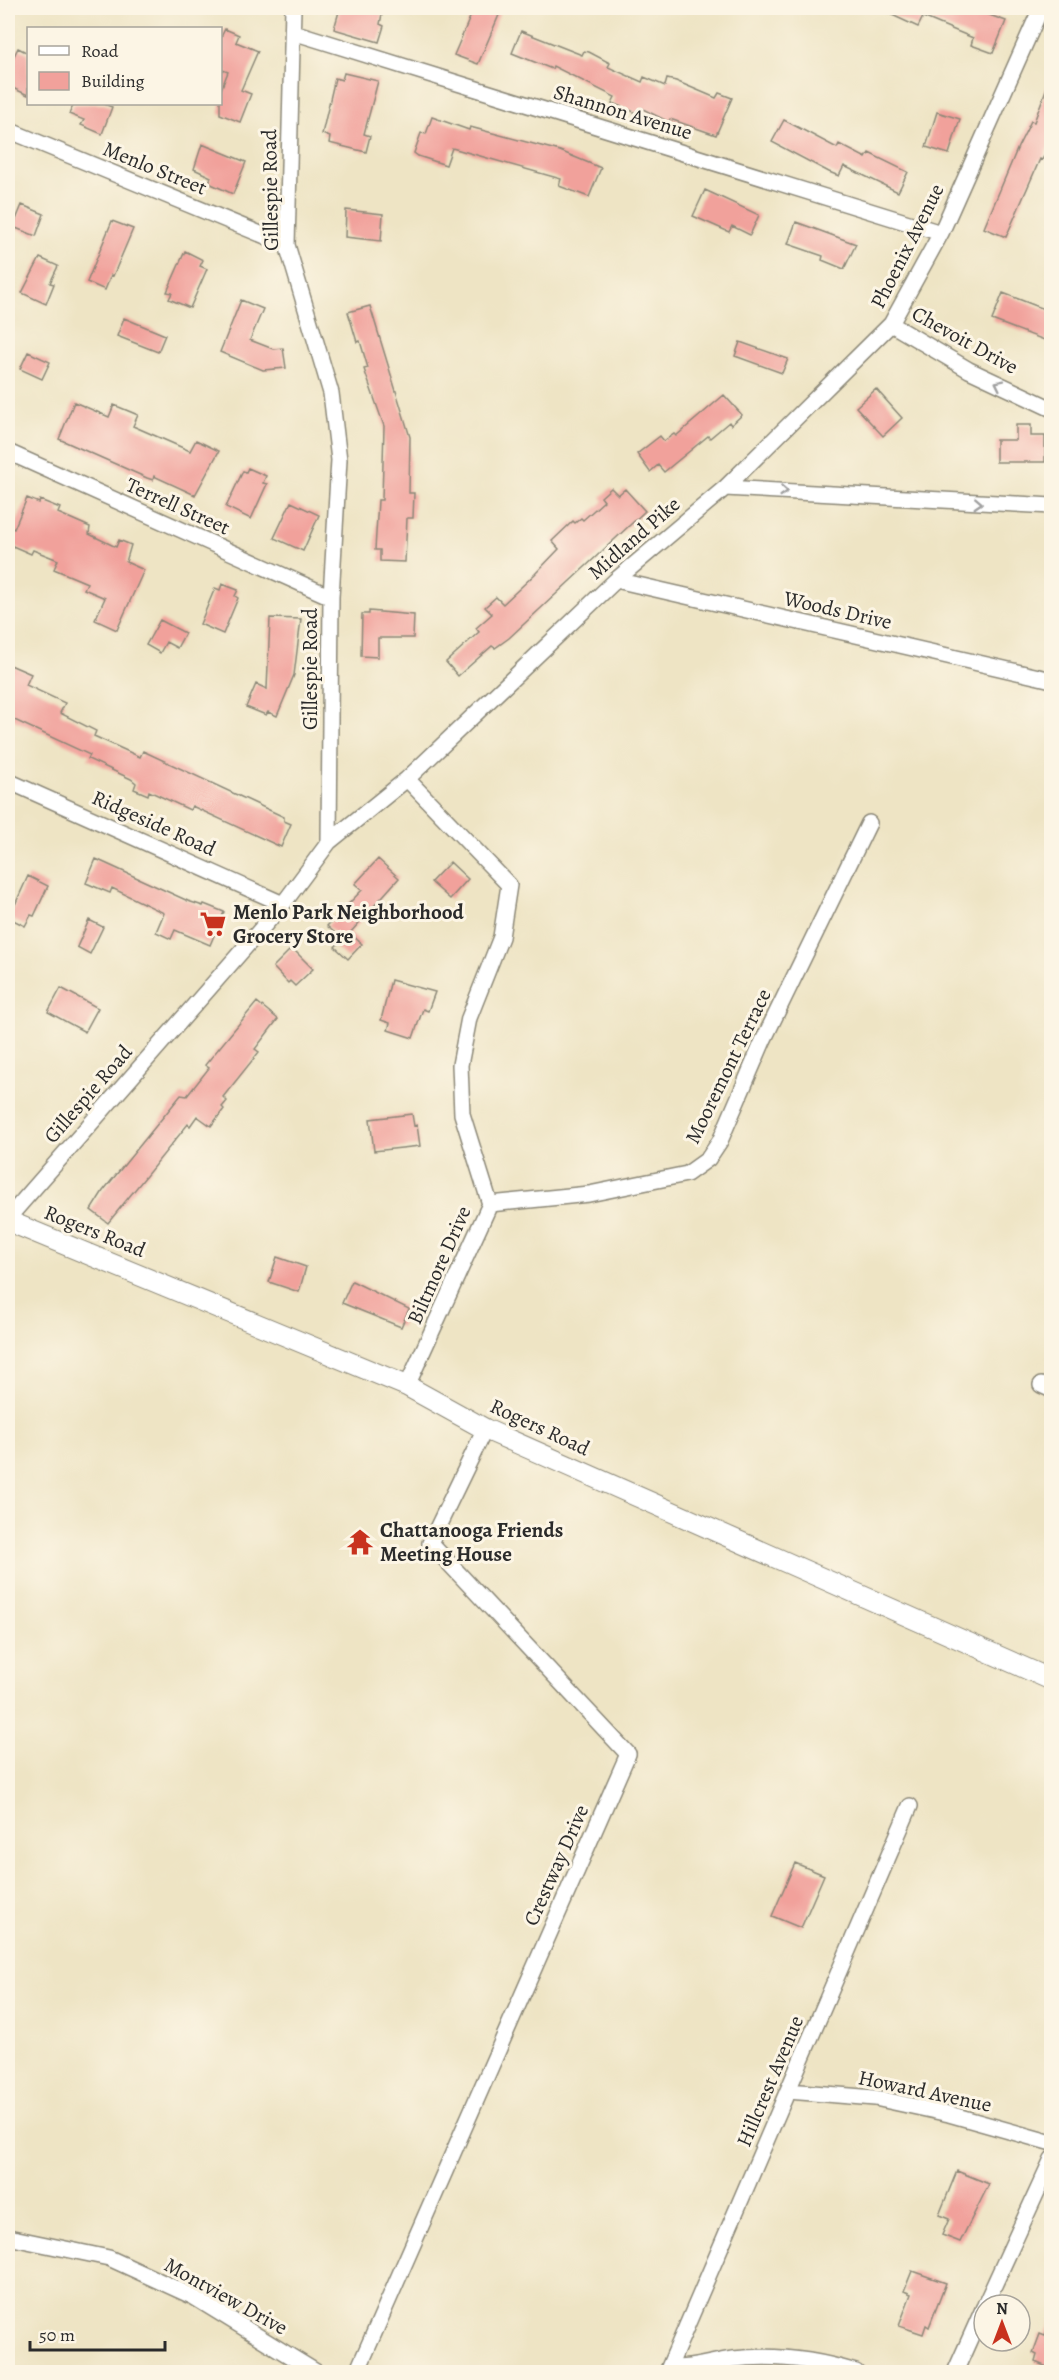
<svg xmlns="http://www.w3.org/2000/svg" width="1059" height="2380" font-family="Alegreya,serif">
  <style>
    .building { fill: #f1a19b }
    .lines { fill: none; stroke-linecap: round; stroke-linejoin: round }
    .minor-casing { stroke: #8c8878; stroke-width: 18 }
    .tertiary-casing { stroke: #8c8878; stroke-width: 22 }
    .minor { stroke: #fff; stroke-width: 15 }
    .tertiary { stroke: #fff; stroke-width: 20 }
    .oneway { stroke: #a0a0a0 }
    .labels { text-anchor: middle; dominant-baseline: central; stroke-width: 6; stroke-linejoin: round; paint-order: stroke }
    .street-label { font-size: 21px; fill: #2b2b2b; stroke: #fcf5e5 }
    .poi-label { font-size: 21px; font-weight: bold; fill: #2b2b2b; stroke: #fcf5e5; text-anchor: start }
  </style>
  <rect width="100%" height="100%" fill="#fcf5e5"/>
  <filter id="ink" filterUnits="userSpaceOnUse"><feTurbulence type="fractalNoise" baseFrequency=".0167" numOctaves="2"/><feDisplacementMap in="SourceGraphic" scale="12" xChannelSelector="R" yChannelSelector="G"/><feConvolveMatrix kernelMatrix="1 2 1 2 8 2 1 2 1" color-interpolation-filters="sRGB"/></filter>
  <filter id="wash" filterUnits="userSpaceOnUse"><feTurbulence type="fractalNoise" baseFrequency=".008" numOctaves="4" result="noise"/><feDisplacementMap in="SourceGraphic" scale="24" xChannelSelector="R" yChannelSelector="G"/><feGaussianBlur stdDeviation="1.35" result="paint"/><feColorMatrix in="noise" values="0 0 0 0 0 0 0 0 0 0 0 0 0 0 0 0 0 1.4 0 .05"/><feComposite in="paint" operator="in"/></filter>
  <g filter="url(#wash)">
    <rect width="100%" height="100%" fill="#eee4c4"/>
    <g id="blocks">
      <!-- building -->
      <path class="building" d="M340 8H359L382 14 380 24 384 26 379 42 334 29Z
        M474 8H502L478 64 454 55Z
        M877 8H970L1006 21 993 53 971 45 973 38 923 17 918 27Z
        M225 29 239 35 236 42 258 51 241 90 251 94 240 122 220 114V92L228 72 220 69V39Z
        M521 31 582 55 584 51 589 52 610 63 608 67 642 82 644 77 665 86 667 79 676 81 716 98 719 93 732 98 716 135 670 119 669 122 641 108 639 114 612 103 615 97 553 66 552 69 512 53Z
        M18 48 28 53V95L8 86V60L11 62Z
        M344 73 378 81 364 134 370 136 366 152 329 143 330 137 322 134 335 78 342 80Z
        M1050 79 1052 141 1042 160 1040 159 1006 237 984 228 1018 147 1031 121 1034 122Z
        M74 104H104L112 107 102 134 81 125 84 120 69 114Z
        M937 112 960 119 949 154 926 147Z
        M432 117 469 130 470 127 560 151 601 168 589 197 559 186 561 179 452 148 446 165 418 156 414 153 421 133 426 134Z
        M784 120 837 148 839 144 866 158 869 153 908 172 898 192 844 166 839 176 829 172 772 142Z
        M202 144 246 162 233 194 209 183 211 177 194 169Z
        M705 190 759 215 750 235 732 226 729 232 693 216Z
        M22 205 44 214 36 236 13 227Z
        M346 210 383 214 381 241 345 237Z
        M112 221 133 229 113 276 111 275 105 290 87 282Z
        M796 222 856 244 844 269 822 260 823 256 788 244Z
        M185 251 203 260 200 266 207 269 190 308 169 299 172 293 167 292Z
        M40 258 58 266 50 283 54 284 46 304 22 293Z
        M1003 293 1052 312V343L992 320Z
        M241 300 263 309 250 340 273 349 283 348 286 368 263 370 220 352Z
        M370 306 410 437 409 493H414L413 518H407L405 562 380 561V550H375L378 500H382L384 426 364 369 368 368 360 341 357 342 348 312Z
        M124 318 165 335 158 352 117 336Z
        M740 342 788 359 782 373 735 356Z
        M28 352 50 362 42 379 20 369Z
        M876 389 902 418 883 436 856 407Z
        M724 395 742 415 731 425 729 422 710 438 708 436 664 472 658 465 650 472 637 454 660 436 664 441 674 434 676 436Z
        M74 402 109 417 114 405 138 415 133 426 190 451 196 440 219 451 195 495 154 476 153 480 147 478 59 439Z
        M1016 425H1031V436H1045V462H996V440H1016Z
        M248 468 266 476 263 483 267 484 251 519 226 507 243 471 246 472Z
        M611 488 618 495 625 489 645 511 509 638 495 648 492 646 458 676 446 662 479 632 476 628 492 614 485 607 496 597 503 604 535 574 559 549 552 541 573 521 575 523 581 518 583 520 604 501 601 497Z
        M27 498 39 503 40 500 60 508 58 513 90 527 89 534 116 547 119 540 131 545 126 562 144 570 117 630 95 620 105 598 84 589 87 583 54 569 58 560 33 550 31 554 8 544V526L14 529Z
        M291 502 319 515 303 551 274 538Z
        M222 584 238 590 235 596 238 598 223 634 200 624 215 588 220 590Z
        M369 611 414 615 413 638H378V657L361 656 362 614H369Z
        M270 618 301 619 294 675 277 716 268 712 266 715 246 707 256 684 267 689Z
        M160 620 185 633 177 648 166 642 160 653 146 645Z
        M8 664 31 674 26 685 65 703 60 713 96 731 94 736 140 757 143 751 284 817V821L291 824 281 847 192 806 190 810 149 791 148 795 134 789 136 783 131 779 88 759 90 755 8 717Z
        M96 859 188 901 203 906 204 904 224 912 210 945 175 930 171 939 156 932 164 913 112 888 110 893 86 883Z
        M378 859 399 878 350 933 362 944 348 959 335 947 342 939 327 926 362 890 355 884Z
        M450 862 468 879 450 899 431 882Z
        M28 876 48 886 34 916 31 915 25 926 9 918Z
        M89 920 103 927 90 954 77 947Z
        M292 948 313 969 295 986 290 981 288 983 273 967Z
        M391 980 435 992 428 1011 423 1009 413 1038 388 1030 390 1023 381 1020Z
        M61 988 98 1008 85 1032 48 1012Z
        M257 1002 278 1019 255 1049 259 1052 223 1097 227 1101 222 1107 224 1109 211 1126 197 1116 190 1126 188 1124 108 1223 91 1210 103 1191 181 1095 187 1096 209 1068 205 1065Z
        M412 1114 414 1126 417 1125 420 1146 374 1151 370 1119Z
        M277 1257 306 1267 299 1292 269 1282Z
        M352 1281 409 1309 401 1327 342 1303Z
        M795 1863 824 1875 801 1928 772 1916Z
        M957 2171 989 2184 960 2242 942 2235 949 2219 939 2215Z
        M912 2271 946 2283 929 2327 926 2325 923 2334 899 2326 911 2294 904 2291Z
        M1052 2321V2369L1035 2362 1037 2355 1033 2353 1040 2334 1045 2336Z"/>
    </g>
  </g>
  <g filter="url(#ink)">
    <use href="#blocks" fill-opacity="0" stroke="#8c8878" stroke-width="1.5"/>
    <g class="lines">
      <!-- minor casing -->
      <g class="minor-casing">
        <path id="minor" d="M293 8 287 245 331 393 339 460 331 597 329 842
          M293 32 941 233
          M8 130 287 245
          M891 324 969 370 1052 409
          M8 452 331 597
          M725 488 1052 506
          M616 580 1052 680
          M407 779 509 885 501 937 469 1018 460 1065 462 1114 490 1204 407 1386
          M8 781 283 904
          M490 1204 589 1194 687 1174 708 1159 720 1141 763 1041 869 823
          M8 1218 283 904 329 842 407 779 616 580 725 488 891 324 941 233 1041 8
          M1041 1385 1052 1390
          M788 2091 875 2098 949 2114 1052 2143
          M8 2237 109 2258 194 2297 316 2372
          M985 2305 1052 2159
          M669 2368C695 2369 709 2362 733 2359 774 2354 817 2360 856 2372
          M357 2372 628 1754 430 1543 485 1429
          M667 2372 910 1806
          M955 2372 984 2307"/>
      </g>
      <!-- tertiary casing -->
      <g class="tertiary-casing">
        <path id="tertiary" d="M8 1221 407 1386 485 1429 1052 1680"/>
      </g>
      <!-- minor -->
      <use href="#minor" class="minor"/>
      <!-- tertiary -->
      <use href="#tertiary" class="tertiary"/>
    </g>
    <!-- one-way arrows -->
    <defs><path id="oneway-chevron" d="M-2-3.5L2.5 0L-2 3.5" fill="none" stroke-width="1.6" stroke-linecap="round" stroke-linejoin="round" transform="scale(1.5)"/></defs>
    <g class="oneway">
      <use href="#oneway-chevron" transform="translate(999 384) rotate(-154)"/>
      <use href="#oneway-chevron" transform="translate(784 491) rotate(4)"/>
      <use href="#oneway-chevron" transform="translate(978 503) rotate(3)"/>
    </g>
  </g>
  <!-- icons -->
  <defs>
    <g id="supermarket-bare" transform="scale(2.07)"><path d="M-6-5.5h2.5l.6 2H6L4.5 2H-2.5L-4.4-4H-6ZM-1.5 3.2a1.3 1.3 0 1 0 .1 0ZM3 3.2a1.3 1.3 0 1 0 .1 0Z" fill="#c8321e" stroke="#fcf5e5" stroke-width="2.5" paint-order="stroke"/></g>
    <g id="temple-bare" transform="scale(2.07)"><path d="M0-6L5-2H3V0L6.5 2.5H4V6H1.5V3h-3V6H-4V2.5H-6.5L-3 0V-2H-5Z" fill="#c8321e" stroke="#fcf5e5" stroke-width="2.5" paint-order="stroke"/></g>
  </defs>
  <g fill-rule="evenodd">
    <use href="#supermarket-bare" x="213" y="924"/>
    <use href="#temple-bare" x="360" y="1542"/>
  </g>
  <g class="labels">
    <!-- street labels -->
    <g class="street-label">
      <text transform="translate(623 112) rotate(17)">Shannon Avenue</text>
      <text transform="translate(155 168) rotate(22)">Menlo Street</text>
      <text transform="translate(270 190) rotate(-91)">Gillespie Road</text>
      <text transform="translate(907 246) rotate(-63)">Phoenix Avenue</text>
      <text transform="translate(965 340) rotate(29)">Chevoit Drive</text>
      <text transform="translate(178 506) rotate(24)">Terrell Street</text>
      <text transform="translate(634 538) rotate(-41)">Midland Pike</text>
      <text transform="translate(838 610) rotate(13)">Woods Drive</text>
      <text transform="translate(310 669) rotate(-90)">Gillespie Road</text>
      <text transform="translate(154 823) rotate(24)">Ridgeside Road</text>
      <text transform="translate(728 1066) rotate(-64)">Mooremont Terrace</text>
      <text transform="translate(88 1094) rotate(-49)">Gillespie Road</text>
      <text transform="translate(95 1231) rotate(22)">Rogers Road</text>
      <text transform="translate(439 1265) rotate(-66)">Biltmore Drive</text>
      <text transform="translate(540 1427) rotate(25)">Rogers Road</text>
      <text transform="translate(556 1865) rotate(-66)">Crestway Drive</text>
      <text transform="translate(770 2081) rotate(-67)">Hillcrest Avenue</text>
      <text transform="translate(925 2091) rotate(12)">Howard Avenue</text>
      <text transform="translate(226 2296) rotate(29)">Montview Drive</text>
    </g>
    <!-- poi labels -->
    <g class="poi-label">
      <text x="233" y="912">Menlo Park Neighborhood<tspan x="233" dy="24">Grocery Store</tspan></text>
      <text x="380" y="1530">Chattanooga Friends<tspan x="380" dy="24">Meeting House</tspan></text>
    </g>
  </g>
  <!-- margin -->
  <rect width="1059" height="2380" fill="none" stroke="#fcf5e5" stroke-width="30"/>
  <!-- legend -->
  <rect x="27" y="27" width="195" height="78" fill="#fcf5e5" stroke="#a8a49b" stroke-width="1.5"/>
  <rect x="39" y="46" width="30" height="9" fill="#ffffff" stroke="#a8a49b" stroke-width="1.5"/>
  <text x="81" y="57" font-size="18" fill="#2b2b2b">Road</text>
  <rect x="39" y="72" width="30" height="18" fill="#f1a19b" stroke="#a8a49b" stroke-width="1.5"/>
  <text x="81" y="87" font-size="18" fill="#2b2b2b">Building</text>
  <!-- north arrow -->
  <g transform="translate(1002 2323)"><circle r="28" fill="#fcf5e5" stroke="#a8a49b" stroke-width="1.5"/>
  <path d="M0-4.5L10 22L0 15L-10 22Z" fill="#c8321e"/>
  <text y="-9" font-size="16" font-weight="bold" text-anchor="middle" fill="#2b2b2b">N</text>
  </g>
  <!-- scale -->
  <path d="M30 2341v9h135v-9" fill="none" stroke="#2b2b2b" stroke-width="3"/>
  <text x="39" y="2341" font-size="18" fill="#2b2b2b" stroke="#fcf5e5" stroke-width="4.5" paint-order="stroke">50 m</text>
</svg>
